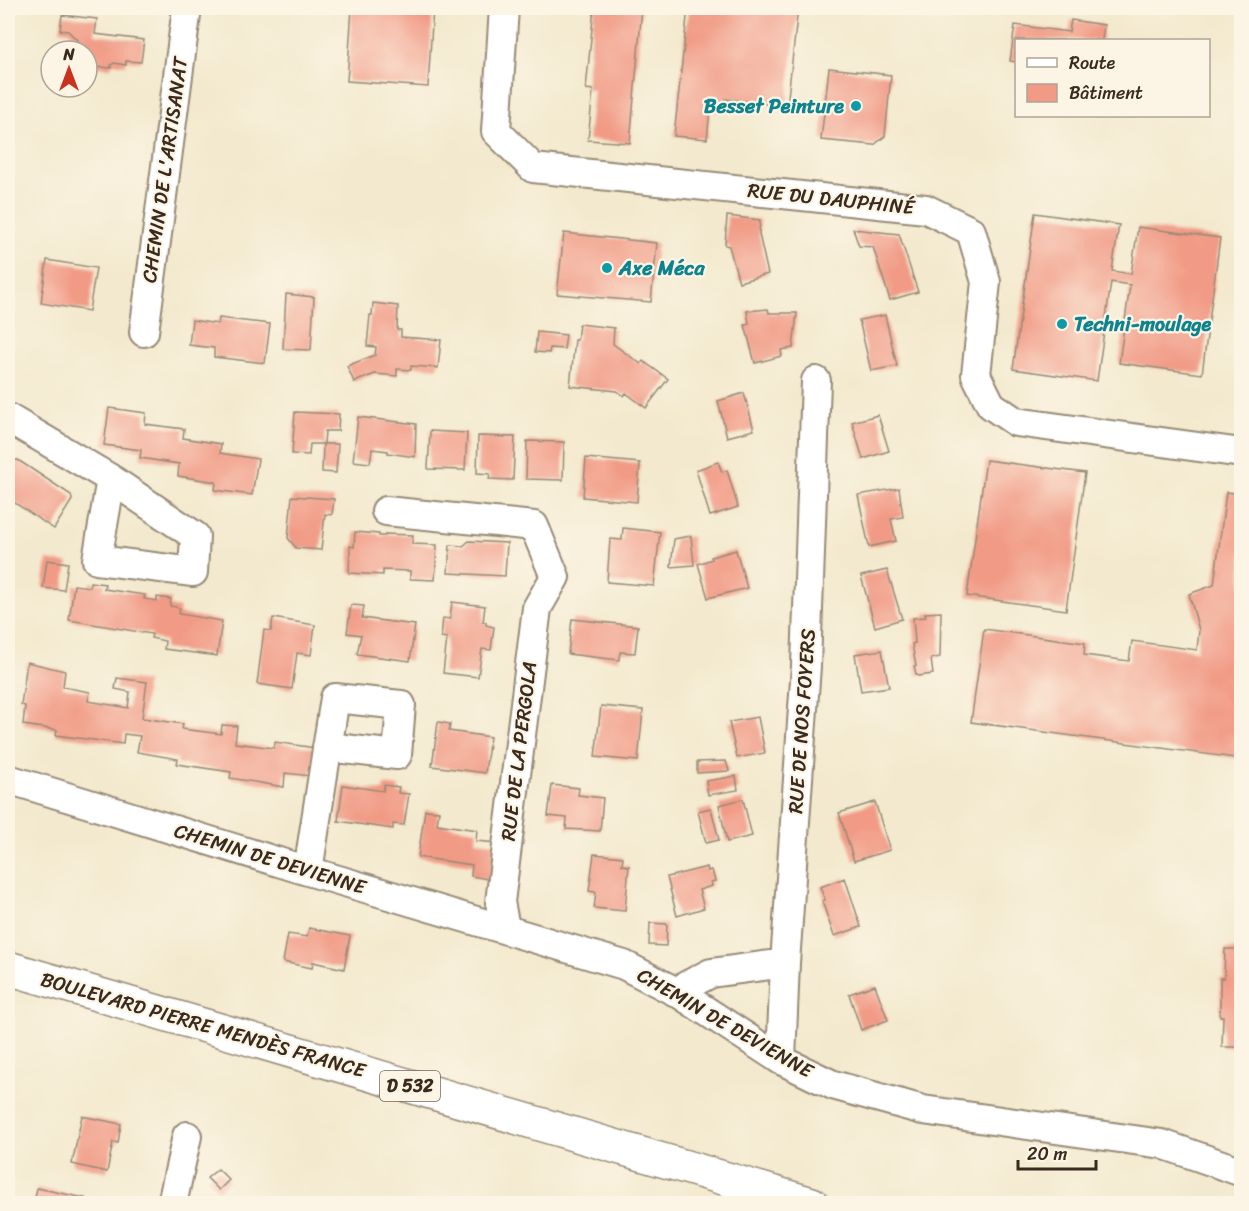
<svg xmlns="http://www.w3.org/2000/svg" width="1249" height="1211" font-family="Sriracha,sans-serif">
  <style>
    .building { fill: #f19b86 }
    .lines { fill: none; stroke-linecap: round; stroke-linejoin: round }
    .minor-casing { stroke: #978a76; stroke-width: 32 }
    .primary-casing { stroke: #978a76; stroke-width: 36 }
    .minor { stroke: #fff; stroke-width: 28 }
    .primary { stroke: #fff; stroke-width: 33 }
    .culture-dot { fill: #0f9aa8; stroke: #fcf5e5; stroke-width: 2 }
    .labels { text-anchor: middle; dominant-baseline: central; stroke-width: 4.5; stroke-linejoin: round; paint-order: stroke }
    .shield { fill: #fcf5e5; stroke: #75675a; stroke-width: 1.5 }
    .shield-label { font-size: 18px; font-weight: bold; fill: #3b2a1e }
    .culture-label { font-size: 20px; font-weight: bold; fill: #0d838f; stroke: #fcf5e5; text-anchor: start }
    .street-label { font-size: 20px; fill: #3b2a1e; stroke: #fcf5e5 }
  </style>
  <rect width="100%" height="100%" fill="#fcf5e5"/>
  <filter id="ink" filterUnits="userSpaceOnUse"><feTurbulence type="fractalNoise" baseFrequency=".0167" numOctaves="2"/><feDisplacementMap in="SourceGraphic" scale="12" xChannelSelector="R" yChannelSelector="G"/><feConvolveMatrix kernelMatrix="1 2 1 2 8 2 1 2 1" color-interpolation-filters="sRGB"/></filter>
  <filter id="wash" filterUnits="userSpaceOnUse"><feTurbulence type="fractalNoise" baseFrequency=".008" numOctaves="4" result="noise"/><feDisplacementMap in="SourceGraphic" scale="24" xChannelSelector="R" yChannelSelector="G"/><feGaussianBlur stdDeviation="1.35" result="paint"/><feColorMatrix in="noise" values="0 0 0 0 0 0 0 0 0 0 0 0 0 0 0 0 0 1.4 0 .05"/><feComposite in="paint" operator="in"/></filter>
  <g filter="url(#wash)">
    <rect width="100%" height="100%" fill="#f3e9ce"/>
    <g id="blocks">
      <!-- building -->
      <path class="building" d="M352 8H433L428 87 347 81Z
        M594 8H642L630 143 588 140 593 90 586 89Z
        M688 8H798L787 106 725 99 724 107 718 112 710 111 707 139 674 136Z
        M62 15 97 19 95 34 144 40 141 62 126 61V65L114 63 111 65V68L100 67 87 77V51H66L78 41 68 31 60 30Z
        M1071 20 1104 25 1102 40H1016V62L1010 61 1015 25 1069 32Z
        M829 68 891 75 885 136 874 145 821 140Z
        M1035 213 1119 225 1112 271 1131 274 1138 227 1220 238 1202 374 1119 363 1130 285 1111 282 1097 381 1013 369Z
        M727 216 760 220 759 234 768 274 739 282 729 246 725 245Z
        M853 229 899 234 918 292 890 300 873 247 859 246Z
        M564 233 657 243 651 302 557 294Z
        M47 260 96 268 89 311 41 303Z
        M286 294 314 297 311 350 283 349Z
        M373 303 398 306 397 330H401V337L441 340 438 368 411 366V370L397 369V376L375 374 354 382 347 366 375 355 376 347 367 346 370 315H372Z
        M768 309 769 313H797L793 348 781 350 782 356 755 363 745 325 749 324 747 311Z
        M885 315 897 366 871 371 859 320Z
        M219 318 270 324 265 363 214 357V348L189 345 192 320 218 324Z
        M579 324 614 328 613 344 641 364 643 361 668 379 646 408 626 393 624 396 617 391 570 386 575 340H577Z
        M537 332 566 335 564 349 550 348 549 353 535 352Z
        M744 393 754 430 727 437 718 401Z
        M109 408 146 413 145 424 184 429 183 438 221 444 220 453 258 459 252 495 215 490 216 482 178 476 179 464 140 458 141 450 104 445Z
        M295 412 339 414 338 431H325L324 444H338L336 473 322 472 323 444H310L309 455 292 454Z
        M878 415 889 451 863 459 852 422Z
        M358 417 416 424 415 457 388 453V451L372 449 370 463 353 461Z
        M430 431 467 433 465 470 428 469Z
        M478 436 515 437 513 480 489 479 490 474 477 473Z
        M527 441 564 442 563 480 526 479Z
        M586 458 640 463 637 502 583 497Z
        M18 460 71 495 72 500 54 529 12 501 9 505 8 504V464L9 461Z
        M986 460 1085 473 1066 610 967 596Z
        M718 462 722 472 727 470 738 507 710 516 696 470Z
        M899 488 903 517 891 519 896 541 869 547 858 495Z
        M1226 492 1242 494V759L971 722 984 629 1085 643 1084 655 1129 661 1132 641 1197 650 1199 630 1189 594 1214 585Z
        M292 496 334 499 332 515 325 514 321 550 296 548 288 538Z
        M623 528 660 532 654 586 607 582 610 539 622 540Z
        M355 532 379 534V536H385V534L413 535 412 544 437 545 435 580 410 579V571L383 570V575L349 573 350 546 354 547Z
        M691 536 694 565 671 567 674 539Z
        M469 541 507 543 505 576 448 573 450 545 463 546Z
        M736 550 747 588 708 598 698 564 712 559 711 557Z
        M47 560 68 563 64 590 43 588Z
        M887 570 902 619 875 627 861 576Z
        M90 582 105 584 104 589 145 595 144 599 157 601V597L171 599 170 606 180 608 179 614 222 621 217 656 164 649 165 641 151 638 152 634 69 620 74 585 90 587Z
        M452 602 485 606 483 622H486V625L494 627 491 650 482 649 478 677 443 673 447 638 441 637 443 618 450 619Z
        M351 605 364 606 362 618 415 625 410 661 357 654 361 635 347 633Z
        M941 612 940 657 931 659 933 674 918 676 916 674 914 666H916L912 644 915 643 913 618 926 617 925 613Z
        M273 618 315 625 311 655 297 653 292 689 257 684 264 630 271 631Z
        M572 619 638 626 635 653 620 652 619 660 568 654Z
        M882 650 889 687 861 691 855 654Z
        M27 662 65 671 63 687 90 692 88 701 128 708 130 692 115 689 117 678 147 682 142 718 183 724 182 729 221 734 222 725 237 726 235 743 274 748 275 742 315 748 311 776 285 773 284 787 230 778 231 772 177 764 178 759 137 752 140 736 124 734 123 744 56 735 57 730 23 725 25 706 21 705Z
        M601 706 643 710 638 761 595 757Z
        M758 717 765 753 737 758 729 722Z
        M438 722 450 724 449 731 490 737 485 773 432 766Z
        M726 761 729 771 697 773V762Z
        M736 776 738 790 708 795 706 781Z
        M343 785 383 791 384 785 399 787 398 793 409 794 404 825 393 824V829L338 821Z
        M552 785 579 788 578 795 603 798 600 831 566 829 567 818 548 816Z
        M743 799 752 836 727 842 719 805Z
        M875 802 890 850 854 861 839 813Z
        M711 808 719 840 706 843 698 811Z
        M425 810 439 811 437 824 477 830 476 841 496 843 493 880 471 876 472 865 418 857Z
        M594 854 623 857 622 865 629 866 625 911 594 908 596 892 589 891Z
        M707 867 708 871 712 870 715 881 711 882 712 886 699 890 704 908 677 916 667 877Z
        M845 878 861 927 834 936 822 901 825 900 820 887Z
        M650 923 667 924 666 946 649 945Z
        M309 928 350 936 344 969 313 962 312 968 283 962 288 934 307 937Z
        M1225 949H1242V1047H1222L1223 1016H1220V978H1224Z
        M875 985 888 1020 861 1030 849 994Z
        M82 1116 121 1124 118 1143 113 1142 107 1172 72 1164Z
        M218 1169 229 1180 219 1190 207 1178Z
        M37 1188 85 1198 84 1203H34Z"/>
    </g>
  </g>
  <g filter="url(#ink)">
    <use href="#blocks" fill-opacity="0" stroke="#978a76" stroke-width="1.5"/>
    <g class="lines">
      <!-- minor casing -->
      <g class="minor-casing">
        <path id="minor" d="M504 8 496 131 533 168 926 209 971 231 986 282 976 375 991 405 1016 422 1242 453
          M144 332 187 8
          M8 418 111 479 195 536 193 572 97 560 111 479
          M386 511 534 526 555 577 537 608 500 902 505 928
          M8 779 308 871 624 965 680 994 781 1060 833 1085 923 1110 1162 1144 1242 1172
          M308 871 335 698 401 705 397 755 327 747
          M680 994 686 986 711 973 785 963
          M781 1060 785 963 806 666 816 381
          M172 1204 187 1136"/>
      </g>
      <!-- primary casing -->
      <g class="primary-casing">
        <path id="primary" d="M8 968 812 1204"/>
      </g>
      <!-- minor -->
      <use href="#minor" class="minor"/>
      <!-- primary -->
      <use href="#primary" class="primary"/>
    </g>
  </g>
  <!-- markers -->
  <g class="culture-dot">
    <circle cx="856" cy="106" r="6"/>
    <circle cx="607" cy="268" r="6"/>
    <circle cx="1062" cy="324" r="6"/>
  </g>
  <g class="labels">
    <!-- shield labels -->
    <rect class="shield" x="380" y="1071" width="60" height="30" rx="4.5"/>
    <g class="shield-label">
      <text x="410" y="1086">D 532</text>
    </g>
    <!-- culture labels -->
    <g class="culture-label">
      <text x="844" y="106" text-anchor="end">Besset Peinture</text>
      <text x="619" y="268">Axe Méca</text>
      <text x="1074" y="324">Techni-moulage</text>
    </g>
    <!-- street labels -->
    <g class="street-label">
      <text transform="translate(165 170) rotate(-82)">CHEMIN DE L'ARTISANAT</text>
      <text transform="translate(831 199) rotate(6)">RUE DU DAUPHINÉ</text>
      <text transform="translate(802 721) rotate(-86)">RUE DE NOS FOYERS</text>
      <text transform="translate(519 751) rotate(-83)">RUE DE LA PERGOLA</text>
      <text transform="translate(270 859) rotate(17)">CHEMIN DE DEVIENNE</text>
      <text transform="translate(725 1023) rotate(30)">CHEMIN DE DEVIENNE</text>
      <text transform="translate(203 1025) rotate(16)">BOULEVARD PIERRE MENDÈS FRANCE</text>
    </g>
  </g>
  <!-- margin -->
  <rect width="1249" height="1211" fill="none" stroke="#fcf5e5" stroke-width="30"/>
  <!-- legend -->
  <rect x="1015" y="39" width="195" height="78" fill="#fcf5e5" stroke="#afa495" stroke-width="1.5"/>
  <rect x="1027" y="58" width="30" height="9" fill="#ffffff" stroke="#afa495" stroke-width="1.5"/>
  <text x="1069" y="69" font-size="18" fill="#3b2a1e">Route</text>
  <rect x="1027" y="84" width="30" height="18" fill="#f19b86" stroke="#afa495" stroke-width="1.5"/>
  <text x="1069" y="99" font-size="18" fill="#3b2a1e">Bâtiment</text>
  <!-- north arrow -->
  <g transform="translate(69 69)"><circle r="28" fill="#fcf5e5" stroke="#afa495" stroke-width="1.5"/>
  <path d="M0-4.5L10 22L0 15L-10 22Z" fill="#c8321e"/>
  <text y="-9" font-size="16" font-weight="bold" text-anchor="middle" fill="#3b2a1e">N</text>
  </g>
  <!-- scale -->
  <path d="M1018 1160v9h78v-9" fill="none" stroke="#3b2a1e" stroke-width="3"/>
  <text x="1027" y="1160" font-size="18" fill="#3b2a1e" stroke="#fcf5e5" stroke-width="4.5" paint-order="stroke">20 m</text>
</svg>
